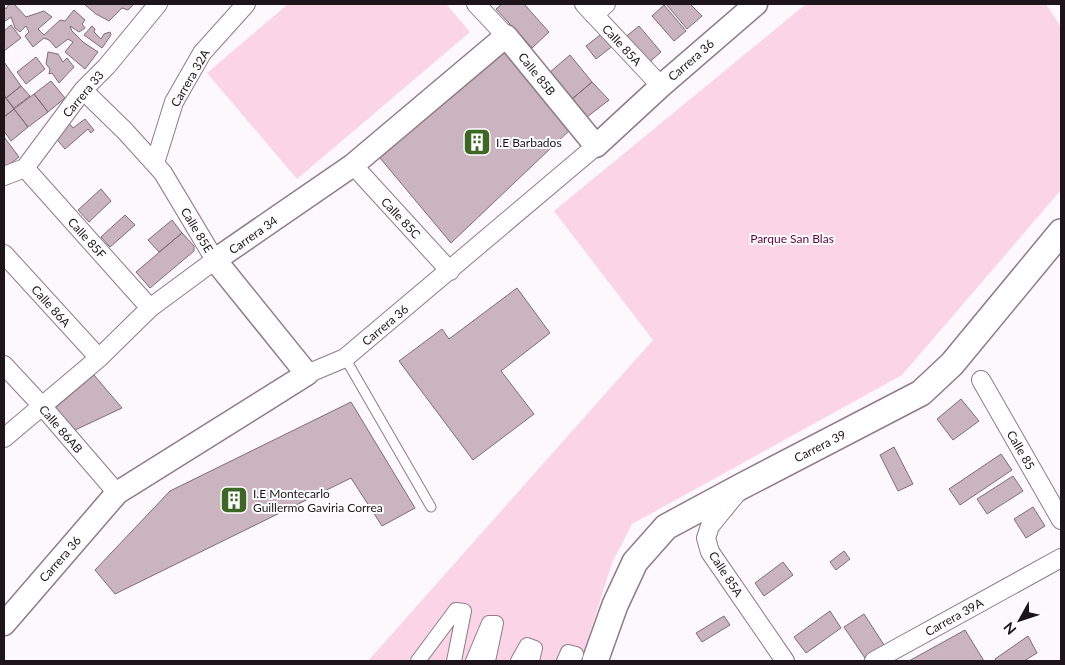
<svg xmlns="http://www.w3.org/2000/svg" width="1065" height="665" font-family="Lato,sans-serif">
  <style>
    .green { fill: #fbd4e8 }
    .building { fill: #cab4c0; stroke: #806c76 }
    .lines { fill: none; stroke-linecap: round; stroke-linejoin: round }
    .service-casing { stroke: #907b86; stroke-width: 11 }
    .pedestrian-casing { stroke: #907b86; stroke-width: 16 }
    .minor-casing { stroke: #907b86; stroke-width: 20 }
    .tertiary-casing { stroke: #907b86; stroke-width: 25 }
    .secondary-casing { stroke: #907b86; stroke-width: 28 }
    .service { stroke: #fff; stroke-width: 9 }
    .pedestrian { stroke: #fff; stroke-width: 14 }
    .minor { stroke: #fff; stroke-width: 18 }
    .tertiary { stroke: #fff; stroke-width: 22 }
    .secondary { stroke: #fff; stroke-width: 25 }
    .labels { text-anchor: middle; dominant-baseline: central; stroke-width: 4; stroke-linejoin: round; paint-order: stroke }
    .street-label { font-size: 12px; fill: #1d1519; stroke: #fff }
    .poi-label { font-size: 12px; fill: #1d1519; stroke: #fff; text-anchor: start }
    .park-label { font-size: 12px; fill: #630145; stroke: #fff }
  </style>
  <rect width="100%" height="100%" fill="#fdf8fb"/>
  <!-- green -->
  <path class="green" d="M288 4H446L470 32 297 179 207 73Z
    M806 4H1046L1061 27V190L902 375 632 524 612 563 581 661H368L653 340 554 211Z"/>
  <!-- building -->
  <path class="building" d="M9 4H14L26 17 44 11 52 17 38 29 44 35 60 20 65 21 74 10 85 20 82 24 85 28 79 32 70 26 72 31 83 42 98 52 85 69 65 52 73 42 68 39 56 48 49 40 44 38 33 47 25 36 29 32 26 26 20 32 15 28 11 17 4 22V6L6 9Z
    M84 4H134L128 10 122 8 109 21 96 14Z
    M502 4H524L549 32 532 48 496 9Z
    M666 4H690L702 16 687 29Z
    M664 5 686 31 674 41 652 16Z
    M11 25 21 38 4 51V31Z
    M92 26 95 29 94 32 101 39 104 34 110 32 111 35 102 48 84 35Z
    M639 26 661 52 646 65 623 39Z
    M604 32 614 45 596 59 586 46Z
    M505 43 573 127 451 243 380 158Z
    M48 52 58 54 63 62 67 58 74 67 59 83 52 73 49 74 50 69 46 64Z
    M570 55 592 82 572 99 550 72Z
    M36 57 45 69 26 84 17 72Z
    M4 62 21 86 6 98 4 94Z
    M51 81 65 98 48 112 34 94Z
    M592 82 609 100 587 117 572 99Z
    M21 86 30 96 14 108 6 98Z
    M34 94 48 112 28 127 14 109Z
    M5 97 14 109 4 117V98Z
    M14 109 28 127 11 141 4 131V117Z
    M85 119 94 130 91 133 88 129 65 149 54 136 69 123 73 128Z
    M4 137 19 157 4 169Z
    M101 189 111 201 89 222 78 210Z
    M125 215 135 225 110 247 101 237Z
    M172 220 182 233 159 252 148 240Z
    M182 233 194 246V251L150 288 136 272Z
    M517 288 550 333 501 371 534 414 473 460 399 361 442 329 449 339Z
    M94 375 122 408 73 431 54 409Z
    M961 399 979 421 953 440 937 419Z
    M351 402 415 508 382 526 351 478 115 594 95 570 170 491Z
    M894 447 913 484 898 491 880 455Z
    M1001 454 1012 470 960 505 949 489Z
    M1013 476 1023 491 987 514 977 499Z
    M1033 507 1045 526 1026 538 1014 519Z
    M844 551 850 559 836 570 830 562Z
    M783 562 793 575 764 596 755 583Z
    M830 611 841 628 806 653 794 637Z
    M864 614 886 648 867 661 844 627Z
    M724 616 730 625 702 642 696 633Z
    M965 630 984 661H909Z
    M1028 636 1037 653 1024 661H996L995 659Z"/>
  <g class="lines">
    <!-- service casing -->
    <g class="service-casing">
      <path id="service" d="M345 358 431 507"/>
    </g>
    <!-- pedestrian casing -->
    <g class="pedestrian-casing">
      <path id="pedestrian" d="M418 661 456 610 464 611 454 661
        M473 661 489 623H496L488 661
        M518 661 527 645 535 648 532 661
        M564 661 568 652 576 654 573 661"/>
    </g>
    <!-- minor casing -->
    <g class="minor-casing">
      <path id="minor" d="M476 4 506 36
        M584 4 661 86
        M594 15 606 4
        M155 163 174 102 202 53 246 4
        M353 165 450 271
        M25 168 150 308
        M4 176 25 168 83 90 107 66 158 4
        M4 254 99 358
        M4 365 43 407 117 493
        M307 374 345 358 596 146
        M981 380 1061 520
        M4 438 99 358 150 308 215 260 163 173 125 131 83 90
        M737 493 710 526 706 538 710 552 785 661
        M874 661 1061 558"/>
    </g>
    <!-- tertiary casing -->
    <g class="tertiary-casing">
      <path id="tertiary" d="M4 624 117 493 307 374 215 260 353 165 506 36 596 146 661 86 756 4"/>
    </g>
    <!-- secondary casing -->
    <g class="secondary-casing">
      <path id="secondary" d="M595 661 615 605 635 562 666 527 742 486 921 393 952 364 1061 232"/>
    </g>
    <!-- service -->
    <use href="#service" class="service"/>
    <!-- pedestrian -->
    <use href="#pedestrian" class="pedestrian"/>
    <!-- minor -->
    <use href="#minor" class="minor"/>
    <!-- tertiary -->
    <use href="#tertiary" class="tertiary"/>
    <!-- secondary -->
    <use href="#secondary" class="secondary"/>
  </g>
  <!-- icons -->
  <defs>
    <g id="building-square" transform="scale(1.4375)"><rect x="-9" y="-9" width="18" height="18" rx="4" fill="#3d6724" stroke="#fff"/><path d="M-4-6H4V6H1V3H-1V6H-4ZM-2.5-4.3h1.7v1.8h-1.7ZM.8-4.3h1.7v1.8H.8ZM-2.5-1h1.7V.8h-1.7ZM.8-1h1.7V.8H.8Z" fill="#fff"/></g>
  </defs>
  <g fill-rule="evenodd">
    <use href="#building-square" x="477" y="142"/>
    <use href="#building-square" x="234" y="500"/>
  </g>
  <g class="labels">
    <!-- street labels -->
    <g class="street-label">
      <text transform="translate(622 45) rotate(47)">Calle 85A</text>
      <text transform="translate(691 60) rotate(-41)">Carrera 36</text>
      <text transform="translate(537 74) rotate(51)">Calle 85B</text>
      <text transform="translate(190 78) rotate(-60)">Carrera 32A</text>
      <text transform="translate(83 94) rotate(-50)">Carrera 33</text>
      <text transform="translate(401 218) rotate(47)">Calle 85C</text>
      <text transform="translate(197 230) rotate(59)">Calle 85E</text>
      <text transform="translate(253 235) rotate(-35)">Carrera 34</text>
      <text transform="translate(87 238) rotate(48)">Calle 85F</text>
      <text transform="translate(51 306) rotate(48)">Calle 86A</text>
      <text transform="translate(385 325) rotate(-40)">Carrera 36</text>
      <text transform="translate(61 429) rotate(49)">Calle 86AB</text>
      <text transform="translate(820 446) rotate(-27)">Carrera 39</text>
      <text transform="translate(1021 450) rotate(60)">Calle 85</text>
      <text transform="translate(60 559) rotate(-49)">Carrera 36</text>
      <text transform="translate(726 574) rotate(57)">Calle 85A</text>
      <text transform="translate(954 617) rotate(-29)">Carrera 39A</text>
    </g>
    <!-- poi labels -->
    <g class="poi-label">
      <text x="496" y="142">I.E Barbados</text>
      <text x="253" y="493">I.E Montecarlo<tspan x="253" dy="14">Guillermo Gaviria Correa</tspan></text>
    </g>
    <!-- park labels -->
    <g class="park-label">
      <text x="792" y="238">Parque San Blas</text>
    </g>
  </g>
  <!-- border -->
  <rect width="1065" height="665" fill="none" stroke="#1d1519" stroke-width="10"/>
  <!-- north arrow -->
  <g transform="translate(1020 620) rotate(230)" stroke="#ffffff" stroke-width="4" paint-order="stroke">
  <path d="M0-4L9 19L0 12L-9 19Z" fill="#1d1519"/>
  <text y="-8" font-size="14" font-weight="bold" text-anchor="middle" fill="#1d1519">N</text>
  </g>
</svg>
